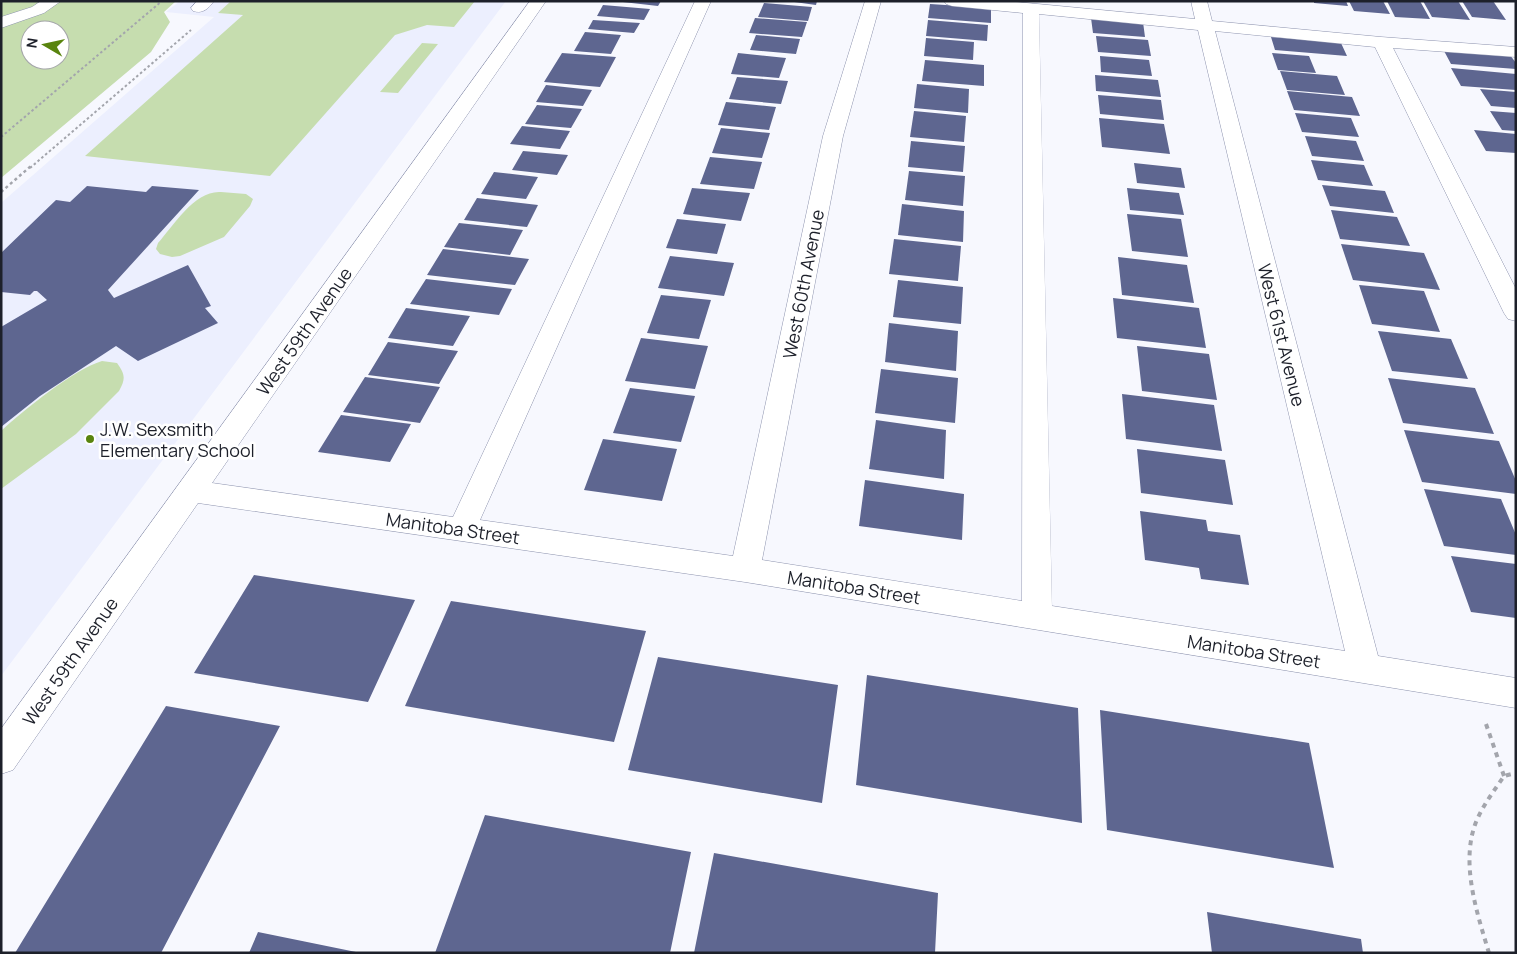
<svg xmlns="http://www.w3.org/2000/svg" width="1517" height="954" font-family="Manrope,sans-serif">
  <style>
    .built { fill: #eceffe }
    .green { fill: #c6ddaf; fill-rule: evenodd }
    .building { fill: #5e6690 }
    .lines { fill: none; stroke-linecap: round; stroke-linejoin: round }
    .minor-casing { stroke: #8d93ae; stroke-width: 1 }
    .path-far2 { stroke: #a3a5ac; stroke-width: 2; stroke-dasharray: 2.5 2.5; stroke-linecap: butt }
    .path-far1 { stroke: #a3a5ac; stroke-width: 2.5; stroke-dasharray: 3 3; stroke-linecap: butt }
    .path { stroke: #a3a5ac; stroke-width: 4; stroke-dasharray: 5 5; stroke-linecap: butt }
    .minor { fill: #fff; fill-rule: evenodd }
    .poi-dot { fill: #59840e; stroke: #fff; stroke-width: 2 }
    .labels { text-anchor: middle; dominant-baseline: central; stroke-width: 5; stroke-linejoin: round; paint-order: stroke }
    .street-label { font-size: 18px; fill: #1d202a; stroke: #fff }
    .poi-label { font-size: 18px; fill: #1d202a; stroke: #fff; text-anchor: start }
  </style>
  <rect width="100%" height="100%" fill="#f7f8fe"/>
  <!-- built -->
  <path class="built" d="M180 1H506L1 676V203L214 17 166 12Z"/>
  <!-- green -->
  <path class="green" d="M1 1H176L164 12 170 22 151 52 1 178ZM30 30H60V60H30Z
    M231 1H475L454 27 427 25 395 35 270 176 85 156 243 15 218 13Z
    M422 43 438 44 398 93 380 92Z
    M221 192 246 194 253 199 250 206 224 237 180 256 172 257 160 254 156 249 158 243C174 225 195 190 221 192Z
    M102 361 117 363C125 374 126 379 119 391L76 434 1 489V431C23 411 74 369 102 361Z"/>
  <!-- building -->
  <path class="building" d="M614 1H661L658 6Z
    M787 1H817L816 5Z
    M1314 1H1346L1348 6 1314 3Z
    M1349 1H1383L1390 14 1354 11Z
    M1387 1H1420L1430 19 1395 17Z
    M1423 1H1458L1470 20 1432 17Z
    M1462 1H1493L1506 20 1472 17Z
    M764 3 812 7 808 21 758 17Z
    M930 4 991 8V23L928 18Z
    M603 5 650 9 644 20 597 16Z
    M755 18 807 22 802 37 749 33Z
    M1091 18 1143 22 1145 37 1093 33Z
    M593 20 640 23 634 33 588 29Z
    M928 20 988 25 987 41 926 36Z
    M585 32 621 35 611 54 574 51Z
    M756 35 800 39 796 54 750 50Z
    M1096 36 1148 40 1151 56 1098 52Z
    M1271 37 1341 43 1347 56 1275 50Z
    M926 38 974 42 973 60 924 56Z
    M1443 49 1510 55 1516 63V69L1451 64Z
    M562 53 616 57 600 87 544 82Z
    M738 53 786 58 779 78 731 74Z
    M1272 53 1309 56 1316 73 1278 70Z
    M1100 56 1149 60 1152 76 1101 72Z
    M925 60 984 65V86L922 81Z
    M1451 68 1516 74V90L1461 86Z
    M1280 71 1337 76 1345 95 1287 90Z
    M1095 75 1158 80 1161 97 1096 91Z
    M737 77 788 81 781 104 729 99Z
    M917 84 969 89 968 113 914 108Z
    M546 85 592 90 583 106 536 102Z
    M1480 89 1516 92V108L1491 106Z
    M1287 91 1352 97 1360 116 1294 110Z
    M1098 95 1161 100 1164 120 1100 114Z
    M726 102 776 107 769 130 718 125Z
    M537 105 582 109 571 128 525 124Z
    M914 111 966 116 964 142 910 137Z
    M1490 111 1516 113V131L1502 130Z
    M1295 113 1351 118 1359 137 1302 132Z
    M1099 118 1164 124 1170 154 1102 147Z
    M522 126 570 131 560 149 510 144Z
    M721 128 770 133 762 158 712 153Z
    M1474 130 1516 134V153L1486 151Z
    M1305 136 1356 141 1364 161 1312 156Z
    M911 141 965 146 963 172 908 167Z
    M523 151 568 155 557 175 512 170Z
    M710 157 762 162 754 189 700 184Z
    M1311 160 1364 165 1373 186 1318 180Z
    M1134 163 1181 168 1185 188 1137 183Z
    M909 171 965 176 963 206 905 200Z
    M494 172 538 177 526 199 481 194Z
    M1322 185 1385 191 1394 213 1330 206Z
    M87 186 146 192 152 186 199 190 108 290 114 298 188 265 211 306 205 308 218 323 138 361 116 346 40 396 1 427V327L47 300 37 291H34L30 295 1 292V253L56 200 70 202Z
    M692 188 750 193 741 221 683 214Z
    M1127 188 1179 193 1184 215 1130 210Z
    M477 198 538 205 527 227 464 220Z
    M902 204 964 211 963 242 898 235Z
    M1331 210 1397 217 1410 246 1340 239Z
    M1127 214 1181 219 1188 257 1132 251Z
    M677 219 726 224 717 254 666 248Z
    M459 223 523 230 510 255 444 247Z
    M894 239 961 246 958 281 889 274Z
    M1341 244 1424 253 1440 290 1353 280Z
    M443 249 529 259 515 285 427 275Z
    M670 256 734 263 724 296 658 288Z
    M1118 257 1187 265 1194 303 1122 295Z
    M426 279 512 289 499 315 410 304Z
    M898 280 963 287 961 324 893 317Z
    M1359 285 1424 291 1440 332 1372 324Z
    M661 295 711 300 699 339 647 333Z
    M1113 298 1199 308 1206 348 1117 338Z
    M406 308 470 316 453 346 388 338Z
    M889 323 958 331 956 371 885 362Z
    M1378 331 1451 339 1468 379 1392 371Z
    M641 338 708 346 695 389 625 381Z
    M388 342 458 351 439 384 368 375Z
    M1137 346 1209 354 1217 400 1142 391Z
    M881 369 958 378 955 423 875 413Z
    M365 377 440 387 420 423 343 412Z
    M1388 378 1475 388 1494 434 1403 423Z
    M630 388 695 396 681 442 613 433Z
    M1122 394 1214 405 1222 451 1126 439Z
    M341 415 411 424 390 462 318 452Z
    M876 420 946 430 944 479 869 469Z
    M1404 430 1499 441 1516 481V494L1422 482Z
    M603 439 677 449 662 501 584 490Z
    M1137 449 1225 460 1233 505 1141 493Z
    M865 480 964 494 962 540 859 526Z
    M1424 489 1501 499 1516 535V555L1444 546Z
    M1140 511 1206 520 1208 531 1240 535 1249 585 1201 579 1199 568 1145 560Z
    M1451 556 1516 564V618L1471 612Z
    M254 575 415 600 368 702 194 673Z
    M451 601 646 631 614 742 405 706Z
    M658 657 838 685 822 803 628 770Z
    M867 675 1078 708 1082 823 856 785Z
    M166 706 280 726 161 953H15Z
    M1100 710 1309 743 1334 868 1107 830Z
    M485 815 691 852 670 953H435Z
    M714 853 938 893 935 953H694Z
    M1207 912 1361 939 1363 953H1212Z
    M258 932 356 952V953H249Z"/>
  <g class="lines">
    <!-- minor casing -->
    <g class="minor-casing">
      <path id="minor" d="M41 1H61L44 13 1 28V17L32 7Z
        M197 1H214C208 9 203 14 193 11L191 8Z
        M530 1H546L212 483 453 517 695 1H711L480 520 733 556 823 136 865 1H881L843 136 762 560 1022 601 1023 13 952 6 946 4 944 1H1006L1195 19 1191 1H1207L1212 21 1381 37 1516 47V57L1393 48 1516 289V321L1508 319 1504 313 1375 47 1215 31 1378 656 1516 678V708L745 582 198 503 13 770 1 774V729ZM1039 14 1198 30 1345 651 1052 606Z"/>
    </g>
    <!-- path-far2 -->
    <path class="path-far2" d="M1 137 162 1
      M30 168 191 30"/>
    <!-- path-far1 -->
    <path class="path-far1" d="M1 192 31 166"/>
    <!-- path -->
    <path class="path" d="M1486 724 1504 776
      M1489 953C1477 913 1460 863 1476 822 1483 805 1494 791 1504 776L1516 773"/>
    <!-- minor -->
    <use href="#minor" class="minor"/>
  </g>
  <!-- markers -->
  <circle class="poi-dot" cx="90" cy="439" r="5"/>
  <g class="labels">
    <!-- street labels -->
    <g class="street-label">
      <text transform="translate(803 284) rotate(-79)">West 60th Avenue</text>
      <text transform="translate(304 331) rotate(-55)">West 59th Avenue</text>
      <text transform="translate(1282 335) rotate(76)">West 61st Avenue</text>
      <text transform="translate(453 528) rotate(8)">Manitoba Street</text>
      <text transform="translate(854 587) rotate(9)">Manitoba Street</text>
      <text transform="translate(1254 651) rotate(9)">Manitoba Street</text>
      <text transform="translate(70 661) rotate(-55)">West 59th Avenue</text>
    </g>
    <!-- poi labels -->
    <g class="poi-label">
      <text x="100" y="429">J.W. Sexsmith<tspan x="100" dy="21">Elementary School</tspan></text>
    </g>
  </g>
  <!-- border -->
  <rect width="1517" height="954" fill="none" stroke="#1d202a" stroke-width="5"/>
  <!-- north arrow -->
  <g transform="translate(45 45) rotate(279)"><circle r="24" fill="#ffffff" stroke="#a5a6aa"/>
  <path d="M0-4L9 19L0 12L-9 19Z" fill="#59840e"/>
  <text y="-8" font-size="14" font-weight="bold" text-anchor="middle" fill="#1d202a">N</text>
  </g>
</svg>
